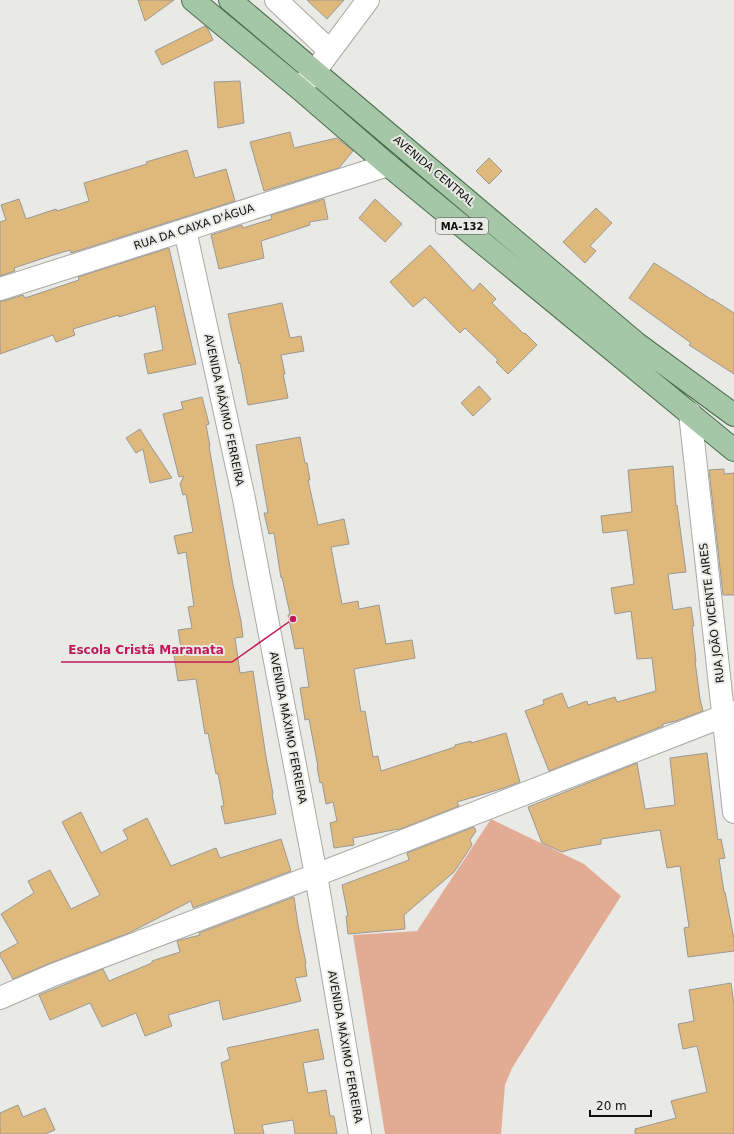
<svg xmlns="http://www.w3.org/2000/svg" width="734" height="1134" font-family="'DejaVu Sans',sans-serif">
  <style>
    .green { fill: #e2ab94 }
    .building { fill: #dfb87c; stroke: #9a9895 }
    .lines { fill: none; stroke-linecap: round; stroke-linejoin: round }
    .minor-casing { stroke: #a8a9a5; stroke-width: 24 }
    .major-casing { stroke: #4a6e4c; stroke-width: 24 }
    .minor { stroke: #fff; stroke-width: 22 }
    .major { stroke: #a5c6a7; stroke-width: 22 }
    .labels { text-anchor: middle; dominant-baseline: central; stroke-width: 4; stroke-linejoin: round; paint-order: stroke }
    .shield { fill: #e9eae6; stroke: #50514f; stroke-width: 1 }
    .shield-label { font-size: 10px; font-weight: bold; fill: #0f100e }
    .street-label { font-size: 11px; fill: #0f100e; stroke: #e9eae6 }
    .leader { fill: none; stroke: #c2185b; stroke-width: 1.5 }
    .callout-dot { fill: #c2185b; stroke: #e9eae6; stroke-width: 1.5 }
    .callout-label { font-size: 12px; text-anchor: middle; font-weight: bold; fill: #c2185b; stroke: #e9eae6; stroke-width: 4; stroke-linejoin: round; paint-order: stroke }
  </style>
  <rect width="100%" height="100%" fill="#e9eae6"/>
  <!-- green -->
  <path class="green" d="M491 819 584 864 621 896 512 1068 505 1085 501 1134H385L353 935 417 931Z"/>
  <!-- building -->
  <path class="building" d="M138 0H174L145 21Z
    M307 0H344L327 19Z
    M205 26 208 29 213 40 162 65 155 51Z
    M240 81 244 123 218 128 214 82Z
    M290 132 294 148 337 138 353 151 339 168 264 191 250 142Z
    M187 150 195 178 226 169 235 201 71 253 70 250 50 256 14 268 15 271 0 276V222L6 220 1 205 19 199 26 219 56 209 57 211 89 201 84 183 147 164 146 162Z
    M489 158 502 171 489 184 476 171Z
    M324 199 328 219 309 222 310 225 261 241 264 258 219 269 211 235 242 225 243 228 272 219 271 215Z
    M375 199 402 224 385 242 359 218Z
    M596 208 612 223 590 246 596 251 585 263 563 242Z
    M430 245 473 291 480 283 496 299 492 303 524 334 525 333 537 345 508 374 496 362 498 360 465 328 460 333 425 297 413 307 390 282Z
    M169 248 196 364 148 374 144 354 163 350 155 306 119 317V315L73 329 75 335 56 342 53 335 0 354V301H4L23 295 25 298 79 280 78 277Z
    M654 263 697 290 712 300V299L734 313V374L689 345 691 343 629 298Z
    M282 303 290 338 301 336 304 351 281 355 285 374H283L288 398 248 405 240 363 239 364 228 314Z
    M479 386 491 399 473 416 461 403Z
    M202 397 209 424 206 425 210 446H209L233 585 241 621 243 637 235 638 240 673 253 671 266 757 273 794H272L276 814 225 824 221 806H224L218 773 216 774 208 733 205 734 196 679 178 681 173 649 181 648 178 630 192 628 188 607 194 606 186 552 178 554 174 536 193 532 186 494 183 495 180 484 184 476 179 477 163 414 183 409 181 402Z
    M140 429 150 445 172 478 150 483 143 449 136 453 126 438Z
    M300 437 305 463H307L310 480H308L318 525 344 519 349 544 331 547 339 589 342 604 358 601 359 609 379 605 386 644 412 640 415 658 354 669 361 712 365 711 373 757 378 756 381 771 455 747V745L471 741V743L506 733 520 782 504 788 457 802 459 806 398 830V829L353 838 354 845 334 848 330 823 337 821 333 802 326 804 322 782 320 783 317 767H318L309 719 305 720 300 688 309 687 303 648 295 649 288 615 290 614 282 577 281 578 274 533 269 534 264 513H268L256 445Z
    M673 466 676 506 677 505 686 572 668 574 673 610 691 607 694 626H692L696 661H695L700 699 703 711 676 721 663 724V726L549 771 525 711 544 704 543 700 562 693 568 708 587 701 588 705 615 697 617 702 656 691 652 658 637 659 631 611 615 614 611 588 634 584 627 530 603 533 601 516 632 512 628 470Z
    M724 469V474L734 473V595H723L709 470Z
    M707 753 718 840 721 839 725 858 719 859 724 892H725L734 939V951L688 957 684 928 689 927 680 866 667 868 660 830 601 839V844L572 849 562 852 542 843 528 807 637 763 645 809 675 805 670 758Z
    M81 812 101 853 128 839 123 830 147 818 171 866 216 848 220 858 281 839 291 871 193 908 191 901 129 933 48 964 13 979 0 956V953L18 943 1 914 34 893 28 881 50 870 71 909 100 895 62 822Z
    M474 827 476 831 470 840 472 845 454 872 404 915 405 929 348 934 346 916H348L342 885 409 860 407 853Z
    M294 897 298 925 306 963 305 964 307 976 295 978 301 1001 223 1020 219 1000 168 1015 172 1026 145 1036 136 1013 102 1027 90 1003 50 1020 39 995 103 969 109 981 152 963V961L180 952 177 941 200 935 199 933Z
    M731 983 734 1005V1134H635V1129L676 1118 671 1101 707 1092 697 1046 683 1049 678 1024 694 1021 689 990Z
    M318 1029 324 1059 303 1063 308 1093 326 1090 330 1116H334L337 1134H295L293 1120 262 1125 264 1134H235L221 1063 230 1059 227 1048Z
    M18 1105 23 1117 45 1108 55 1130 45 1134H0V1113Z"/>
  <g class="lines">
    <!-- minor casing -->
    <g class="minor-casing">
      <path id="minor" d="M276 0 330 51
        M302 86 315 71 368 0
        M185 230 244 499 316 875 360 1134
        M0 289 388 165
        M690 413C704 546 720 679 734 812
        M0 998 53 975 316 875 734 712"/>
    </g>
    <!-- major casing -->
    <g class="major-casing">
      <path id="major" d="M193 0 300 89 388 165 734 450
        M230 0 636 343 734 415"/>
    </g>
    <!-- minor -->
    <use href="#minor" class="minor"/>
    <!-- major -->
    <use href="#major" class="major"/>
  </g>
  <g class="labels">
    <!-- shield labels -->
    <rect class="shield" x="436" y="218" width="52" height="16" rx="3"/>
    <g class="shield-label">
      <text x="462" y="226">MA-132</text>
    </g>
    <!-- street labels -->
    <g class="street-label">
      <text transform="translate(434 171) rotate(40)">AVENIDA CENTRAL</text>
      <text transform="translate(194 227) rotate(-18)">RUA DA CAIXA D'ÁGUA</text>
      <text transform="translate(224 410) rotate(78)">AVENIDA MÁXIMO FERREIRA</text>
      <text transform="translate(712 613) rotate(-97)">RUA JOÃO VICENTE AIRES</text>
      <text transform="translate(288 728) rotate(79)">AVENIDA MÁXIMO FERREIRA</text>
      <text transform="translate(345 1047) rotate(80)">AVENIDA MÁXIMO FERREIRA</text>
    </g>
  </g>
  <!-- callouts -->
  <path class="leader" d="M293 619L232 662H61"/>
  <circle class="callout-dot" cx="293" cy="619" r="4"/>
  <g class="callout-label">
    <text x="146" y="654">Escola Cristã Maranata</text>
  </g>
  <!-- scale -->
  <path d="M590 1110v6h61v-6" fill="none" stroke="#0f100e" stroke-width="2"/>
  <text x="596" y="1110" font-size="12" fill="#0f100e" stroke="#e9eae6" stroke-width="3" paint-order="stroke">20 m</text>
</svg>
